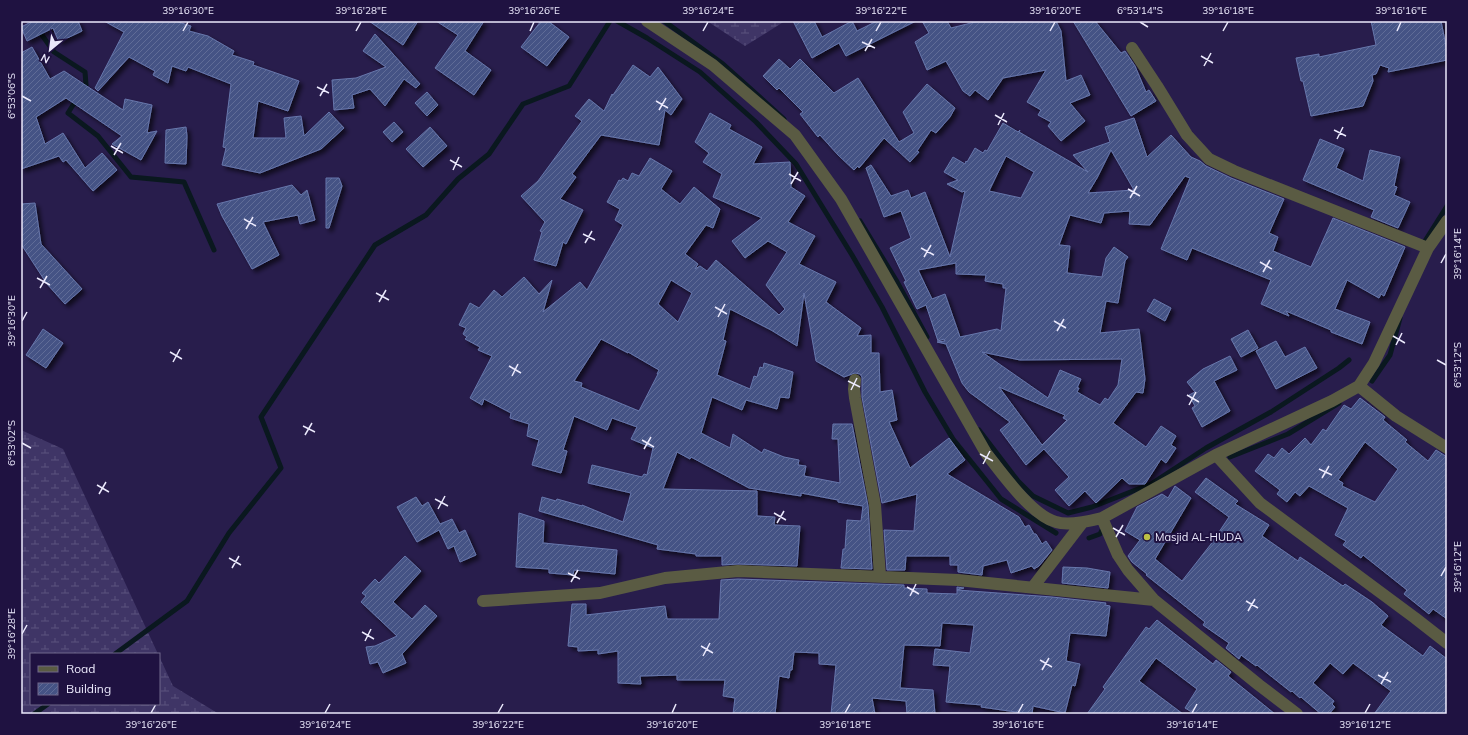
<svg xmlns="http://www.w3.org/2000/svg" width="1468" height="735" font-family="Mulish,sans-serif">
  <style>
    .wetland { fill: url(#wetland-marsh) }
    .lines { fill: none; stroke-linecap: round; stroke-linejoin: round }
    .stream { stroke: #0a181f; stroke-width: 5 }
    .building { fill: url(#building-hatch); stroke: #6777ac; fill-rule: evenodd; filter: url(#shadow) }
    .minor { stroke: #5a5b43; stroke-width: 12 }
    .ticks { fill: none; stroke: #ebe9fc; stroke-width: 1.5 }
    .poi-dot { fill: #bcbf44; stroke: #1f1241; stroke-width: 1.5 }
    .labels { text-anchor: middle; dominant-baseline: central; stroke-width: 4; stroke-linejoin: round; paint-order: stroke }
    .poi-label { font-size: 11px; fill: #ebe9fc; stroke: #1f1241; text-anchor: start }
    .neatline { fill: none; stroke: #ebe9fc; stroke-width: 1.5 }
    .ticks-label { font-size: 10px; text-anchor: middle; fill: #ebe9fc }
  </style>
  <defs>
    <pattern id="wetland-marsh" width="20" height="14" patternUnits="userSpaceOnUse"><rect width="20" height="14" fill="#3f3566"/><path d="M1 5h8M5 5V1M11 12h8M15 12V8" fill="none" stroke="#5b527d"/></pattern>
    <pattern id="building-hatch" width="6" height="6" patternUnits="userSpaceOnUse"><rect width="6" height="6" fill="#455385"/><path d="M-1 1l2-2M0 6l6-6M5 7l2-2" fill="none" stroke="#606c97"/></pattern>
    <filter id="shadow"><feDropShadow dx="3.5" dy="3.5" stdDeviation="2" flood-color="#0009"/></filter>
  </defs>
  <rect width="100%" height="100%" fill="#281d4c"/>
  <!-- wetland -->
  <path class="wetland" d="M707 21H785L745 46Z
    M21 430 63 449 158 654H31V704H159V656L173 686 219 714H21Z"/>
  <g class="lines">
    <!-- stream -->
    <path class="stream" d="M32 21 54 52 85 72 86 85 82 91
      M617 21 647 38 700 72 756 122 796 164 852 255 882 307 925 392 953 439 1001 499 1056 533
      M664 21 723 64 784 119
      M78 97 68 113 98 136 131 177 184 182 214 250
      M860 221 896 280 927 337
      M1424 246 1425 241 1447 206
      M1372 381 1390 355 1400 318
      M979 430 1018 481 1033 496 1068 513 1092 507 1151 484 1206 448 1271 412 1339 368 1349 360
      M1230 457 1288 434 1339 403
      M1089 538 1100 534 1104 526
      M115 654 187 601 229 533 281 468 261 417 375 245 426 215 458 179 489 154 523 104 569 86 610 21
      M34 714 48 704"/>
  </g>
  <!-- building -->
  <path class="building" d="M33 21H78L82 31 59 42 53 28 27 41 21 27Z
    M104 21H175L191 26 189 31 208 36 234 51 232 55 254 62 253 65 299 81 288 111 258 101 253 138H286L284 118 301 116 304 136 329 112 344 128 321 149 260 173 222 165 226 148 223 147 231 84 188 67 186 71 172 66 168 83 153 75 155 71 129 57 98 91 95 88 124 32Z
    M369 21H418L403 45Z
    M436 21H484L465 51 491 70 474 95 435 68 458 35Z
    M541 21H548L569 37 547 66 521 47Z
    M793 21H814L822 37 852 21 857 31 877 21H916L846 56 839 43 812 58Z
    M922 21H947L951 28 979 21H1056L1061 31 1066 81 1081 75 1090 95 1070 103 1085 121 1061 141 1048 126 1051 122 1038 115 1041 110 1027 102 1046 70 1003 78 988 100 975 90 970 96 963 91 946 61 927 70 915 42 929 33Z
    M1073 21H1095L1121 53 1125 51 1135 66 1146 92 1149 90 1156 101 1131 116Z
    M1371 21H1441L1447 51V60L1388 72 1389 68 1380 65 1376 74 1372 75 1373 81 1363 106 1311 116 1303 81H1301L1296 58 1319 54V57L1376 45Z
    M375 34 420 84 416 88 404 79 385 106 370 89 352 95 354 108 334 110 332 80 356 78 386 67 363 51Z
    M32 47 50 79 64 71 123 110 125 99 152 105 147 133 157 131 141 160 112 144 122 136 66 98 36 117 45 144 63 133 85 168 102 153 117 170 93 191 66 160 63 162 59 156 21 169V53Z
    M779 59 790 69 800 59 834 93 858 78 899 142 914 133 903 112 927 84 955 108 950 117 936 133 931 130 917 151 919 152 910 162 884 138 859 168 858 166 854 170 838 155 820 135 818 137 800 114 803 112 779 88 777 90 763 76Z
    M633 65 650 77 658 67 682 99 671 115 665 110 659 145 601 135 572 174 576 177 560 199 583 210 566 244 563 242 556 266 534 260 542 232 540 231 545 222 521 196 538 181 582 121 575 116 589 99 604 111 612 94 613 95Z
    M427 92 438 105 427 116 415 103Z
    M710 113 731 125 729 129 762 147 753 164 790 162 791 187 805 196 788 222 815 236 799 264 836 282 826 302 861 328 857 336 871 335V353H879L880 392 892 390 897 420 889 422 910 468 949 438 965 460 947 474 1019 517 1025 527 1029 525 1034 534H1036L1042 544 1046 541 1052 550 1039 566 1034 569 1032 566 1011 573 1007 560 983 566 982 575 958 572V565H950V556H906L905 570H887L884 530 914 531 917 494 882 503 862 397V377L860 374 855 373 844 377 816 361 804 293 797 346 771 330 730 309 723 340 726 341 717 375 750 389 754 376 757 377 760 367 763 368 764 363 793 372 789 398 780 397 777 409 746 400 742 410 712 397 701 433 730 448 733 434 762 453 764 449 784 457 799 460 798 465 806 466 804 476 840 483 838 439H832L833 424H852L868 506 872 569 841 568 843 549H845L847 520 861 521 863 506 838 502V500L801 493V496L749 488 691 457 690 459 677 452 663 489 757 491V516L775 517 774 525 800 526 797 566 738 564 722 565V556H696V554L657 549 658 545 539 511 542 497 556 501 557 499 582 506V505L623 522 631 493 588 483 592 465 642 477 644 474 647 475 653 448 631 439 637 427 612 418 607 430 574 416 563 450 567 451 561 473 532 465 539 440 527 436 529 424 510 418 511 413 484 399 482 405 470 398 492 356 478 350 480 347 465 339 467 337 463 334 466 328 459 325 470 303 479 308 494 290 502 297 524 277 539 294 552 280 543 312 580 282 587 290 623 225 615 220 620 209 607 202 619 180 621 181 623 178 628 181 632 173 639 176 650 158 672 171 661 189 680 204 694 187 720 209 713 228 706 225 685 254 698 264 695 269 700 266 707 271 716 260 779 315 785 309 766 285 787 252 768 241 745 258 732 241 762 218 713 197 722 174 703 162 709 153 695 142ZM671 280 692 293 678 322 658 304ZM601 339 628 353V352L659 370 657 374H658L639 411 581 387 582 383 574 381Z
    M1134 118 1147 157 1171 135 1191 157 1200 161 1206 166 1231 178 1284 199 1269 233 1278 237 1273 251 1311 267 1333 218 1405 247 1384 296 1381 294 1379 298 1347 280 1335 309 1370 322 1362 344 1331 332V330L1286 311 1289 316 1261 304 1271 280 1192 248 1187 260 1161 249 1190 178 1185 176 1150 225 1129 224 1130 211 1104 213 1101 223 1070 215 1059 245 1070 246 1067 273 1102 277 1106 258 1114 247 1128 257 1125 261 1118 303 1106 301 1100 333 1139 329 1145 379 1143 393 1136 392 1113 423 1146 447 1161 426 1176 436 1171 445 1176 448 1166 463 1161 459 1145 484H1129L1122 478 1096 503 1085 491 1069 506 1055 490 1069 477 1044 449 1026 465 1000 430 1010 422 969 392 962 383 946 344 937 342 945 341 944 339 938 341 926 305 917 309 904 282 906 281 890 248 911 238 901 211 884 217 866 168 871 165 891 196 908 190 911 198 925 192 950 257 965 191 962 192 947 184 958 180 944 172 953 157 965 164 966 161 967 162 975 148 983 153 985 150 987 151 1003 123 1018 132 1020 130 1019 132 1088 172 1073 155 1110 142 1105 127ZM1111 150 1134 190 1088 193 1097 178ZM1006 156 1034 172 1021 198 989 191ZM956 263V274L986 275 985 281 1003 284V288H1006L1001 331 997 329 960 337 945 294 932 299 918 270ZM982 352 1020 360 1122 359 1118 385 1108 400 1105 398 1100 405 1077 392 1079 388H1077L1081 379 1060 370 1048 398ZM999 387 1065 415 1063 418 1067 420 1042 445Z
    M394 122 403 132 392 142 383 132Z
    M186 127 187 136 186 164 165 163 166 130Z
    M430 127 447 146 423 167 406 149Z
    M1320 139 1344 149 1336 168 1363 181 1370 150 1400 157 1394 186 1397 187 1394 195 1410 202 1398 228 1371 217 1374 210 1303 180Z
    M326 178H339L342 186 329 228H326Z
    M292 185 301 195 307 190 315 220 300 224 298 215 263 222 279 255 252 269 222 216 217 204Z
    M35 203 41 244 82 289 65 304 47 284 21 244V204Z
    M1154 299 1171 308 1165 321 1147 311Z
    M43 329 63 343 46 368 26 355Z
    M1248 330 1258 348 1241 357 1231 339Z
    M1276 341 1285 357 1305 347 1317 368 1276 389 1256 351Z
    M1230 356 1237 370 1214 381 1230 411 1202 427 1192 408 1195 406 1189 395 1195 392 1187 382 1203 369Z
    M1360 398 1385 417 1383 420 1407 440 1405 442 1428 461 1436 450 1447 457V619L1433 609 1429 614 1404 594 1407 590 1363 555 1361 558 1343 545 1346 541 1335 535 1348 508 1309 486 1300 496 1295 492 1287 502 1277 494 1280 490 1255 471 1268 454 1274 458 1282 448 1289 454 1305 438 1311 445 1323 429 1326 431 1344 405 1351 409ZM1365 442 1398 469 1375 502 1342 486 1343 483 1338 480Z
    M1206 478 1238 501 1235 504 1269 525 1262 536 1298 561 1300 557 1343 586 1345 584 1372 602 1388 616 1381 625 1423 656 1430 646 1447 659V714H1374L1391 691 1353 663 1343 674 1330 663 1313 683 1334 701 1332 704 1335 707 1329 714H1321L1301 697 1300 698 1292 691 1291 692 1257 665 1256 666 1241 655 1239 659 1226 648 1229 643 1203 625 1205 622 1146 575 1147 574 1132 562 1128 556 1140 540 1125 531 1137 507 1162 494 1168 498 1175 486 1191 498 1155 559 1182 581 1211 544 1229 517 1195 492Z
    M416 497 422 506 428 502 440 524 452 519 459 533 465 530 476 555 460 562 454 546 448 549 439 530 417 542 397 507Z
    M519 513 544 521 543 543 617 550 615 574 574 570 573 575 549 573V569L516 567Z
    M405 556 421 571 393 602 412 619 425 605 437 616 402 654 406 663 383 673 378 662 370 664 366 647 375 646 397 636 361 602 366 596 362 593 375 579 379 583Z
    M1063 567 1087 568 1110 572 1108 588 1062 583Z
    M738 579 904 585V588L927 589V593L957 594V587L964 588 957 590 1052 597 1106 603 1105 605 1110 606 1106 636 1070 633 1066 661 1080 664 1075 686 1072 685 1065 713 1033 706 1032 714H1030L981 707 982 705 946 702 950 666 933 665 935 649 970 653 974 625 942 623 940 646 904 645 900 688 933 690 935 714H907L906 701 872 698 875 714H831L836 665 819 664V653L794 652 792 670H790L789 678 779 676 775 714H733L735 698 723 696 725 680H677V675L640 676 641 684 618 683V651L598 654V650L578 651V647L568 646 572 604H586V615L665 606 667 619H719L721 580Z
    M1157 620 1213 664 1216 660 1231 672 1228 676 1275 714H1195L1185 708 1197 689 1156 658 1139 681 1183 714H1087L1105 689 1103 687 1133 645 1146 627 1149 629Z"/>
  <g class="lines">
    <!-- minor -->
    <path class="minor" d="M647 21 713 65 795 135 841 199 986 453C1001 472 1032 516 1056 522 1068 526 1090 521 1102 518L1216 455 1332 401 1359 386 1374 363 1428 248 1447 221
      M1132 48 1157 86 1187 135 1209 159 1234 171 1428 248
      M855 380 854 389 855 398 875 505 880 576
      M1359 386 1396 416 1447 448
      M1216 455 1260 503 1415 618 1447 643
      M1102 518 1118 555 1128 570 1154 600 1259 685 1297 714
      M1033 587 1082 523
      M483 601 600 593 665 578 738 571 958 580 1154 600"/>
  </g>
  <!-- ticks -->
  <path class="ticks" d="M1140 22 1148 27M183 31 188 22M356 31 361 22M530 31 534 22M703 31 708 22M876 31 881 22M1050 31 1055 22M1223 31 1228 22M1397 31 1401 22M862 42 875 48M865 51 872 39M1201 56 1213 63M1204 66 1211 53M317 87 329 93M22 96 31 101M320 96 327 84M656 101 668 108M659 110 666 98M995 115 1007 122M998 125 1004 113M1334 130 1346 136M1337 139 1343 127M111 146 123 153M114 155 121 143M450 160 462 167M453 170 459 157M789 174 801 181M791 184 798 172M1128 189 1140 196M1130 198 1137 186M244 219 256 226M246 229 253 217M583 234 595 240M585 243 592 231M921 248 934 255M924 257 931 245M1260 262 1272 269M1441 263 1446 254M1263 272 1270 260M37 278 50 285M40 288 47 276M376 293 389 300M379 302 386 290M715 307 727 314M718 317 725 304M22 321 27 312M1054 321 1066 328M1057 331 1064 319M1393 336 1405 343M1396 345 1402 333M170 352 182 359M1437 360 1446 365M173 362 180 349M509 366 521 373M512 376 518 364M848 381 860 387M851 390 857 378M1187 395 1199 402M1189 405 1196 392M303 426 315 432M305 435 312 423M642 440 654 447M22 443 31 448M644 449 651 437M980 454 993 461M983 464 990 451M1319 469 1332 475M1322 478 1329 466M97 485 109 492M99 494 106 482M435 499 448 506M438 509 445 496M774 513 786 520M777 523 784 511M1113 528 1125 535M1116 537 1123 525M229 558 241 565M232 568 239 556M568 573 580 579M1441 576 1446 567M571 582 578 570M907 587 919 594M910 596 916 584M1246 601 1258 608M1248 611 1255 599M362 632 374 639M22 634 27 625M365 641 371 629M701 646 713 653M703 656 710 643M1040 660 1052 667M1042 670 1049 658M1378 675 1391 682M1381 684 1388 672M151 713 156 704M325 713 330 704M498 713 503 704M672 713 676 704M845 713 850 704M1018 713 1023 704M1192 713 1197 704M1365 713 1370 704"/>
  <!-- markers -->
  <circle class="poi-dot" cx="1147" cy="537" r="4"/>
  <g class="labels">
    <!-- poi labels -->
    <g class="poi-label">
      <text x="1155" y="537">Masjid AL-HUDA</text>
    </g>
  </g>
  <!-- border -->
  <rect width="1468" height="735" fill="none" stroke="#1f1241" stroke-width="44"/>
  <!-- legend -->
  <rect x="30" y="653" width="130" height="52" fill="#1f1241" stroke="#71688c"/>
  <rect x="38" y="666" width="20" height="6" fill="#5a5b43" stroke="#71688c"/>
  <text x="66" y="673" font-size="12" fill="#ebe9fc">Road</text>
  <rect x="38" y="683" width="20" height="12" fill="url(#building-hatch)" stroke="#71688c"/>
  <text x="66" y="693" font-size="12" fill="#ebe9fc">Building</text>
  <!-- north arrow -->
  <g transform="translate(50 50) rotate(209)" stroke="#1f1241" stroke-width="3" paint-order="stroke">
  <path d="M0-3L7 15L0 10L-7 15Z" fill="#ebe9fc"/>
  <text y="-6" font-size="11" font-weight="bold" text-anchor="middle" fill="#ebe9fc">N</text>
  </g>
  <rect x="22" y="22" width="1424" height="691" class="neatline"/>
  <g class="ticks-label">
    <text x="188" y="14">39°16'30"E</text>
    <text x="361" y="14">39°16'28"E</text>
    <text x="534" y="14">39°16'26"E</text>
    <text x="708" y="14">39°16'24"E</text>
    <text x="881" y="14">39°16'22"E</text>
    <text x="1055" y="14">39°16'20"E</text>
    <text x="1140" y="14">6°53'14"S</text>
    <text x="1228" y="14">39°16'18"E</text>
    <text x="1401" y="14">39°16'16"E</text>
    <text transform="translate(11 96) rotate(-90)" y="4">6°53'06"S</text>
    <text transform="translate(1457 254) rotate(-90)" y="4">39°16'14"E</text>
    <text transform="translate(11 321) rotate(-90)" y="4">39°16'30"E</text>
    <text transform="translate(1457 365) rotate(-90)" y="4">6°53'12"S</text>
    <text transform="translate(11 443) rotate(-90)" y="4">6°53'02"S</text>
    <text transform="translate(1457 567) rotate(-90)" y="4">39°16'12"E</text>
    <text transform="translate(11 634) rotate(-90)" y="4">39°16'28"E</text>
    <text x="151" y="728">39°16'26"E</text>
    <text x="325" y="728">39°16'24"E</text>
    <text x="498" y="728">39°16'22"E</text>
    <text x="672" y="728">39°16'20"E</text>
    <text x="845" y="728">39°16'18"E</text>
    <text x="1018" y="728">39°16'16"E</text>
    <text x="1192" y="728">39°16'14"E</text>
    <text x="1365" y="728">39°16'12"E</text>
  </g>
</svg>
